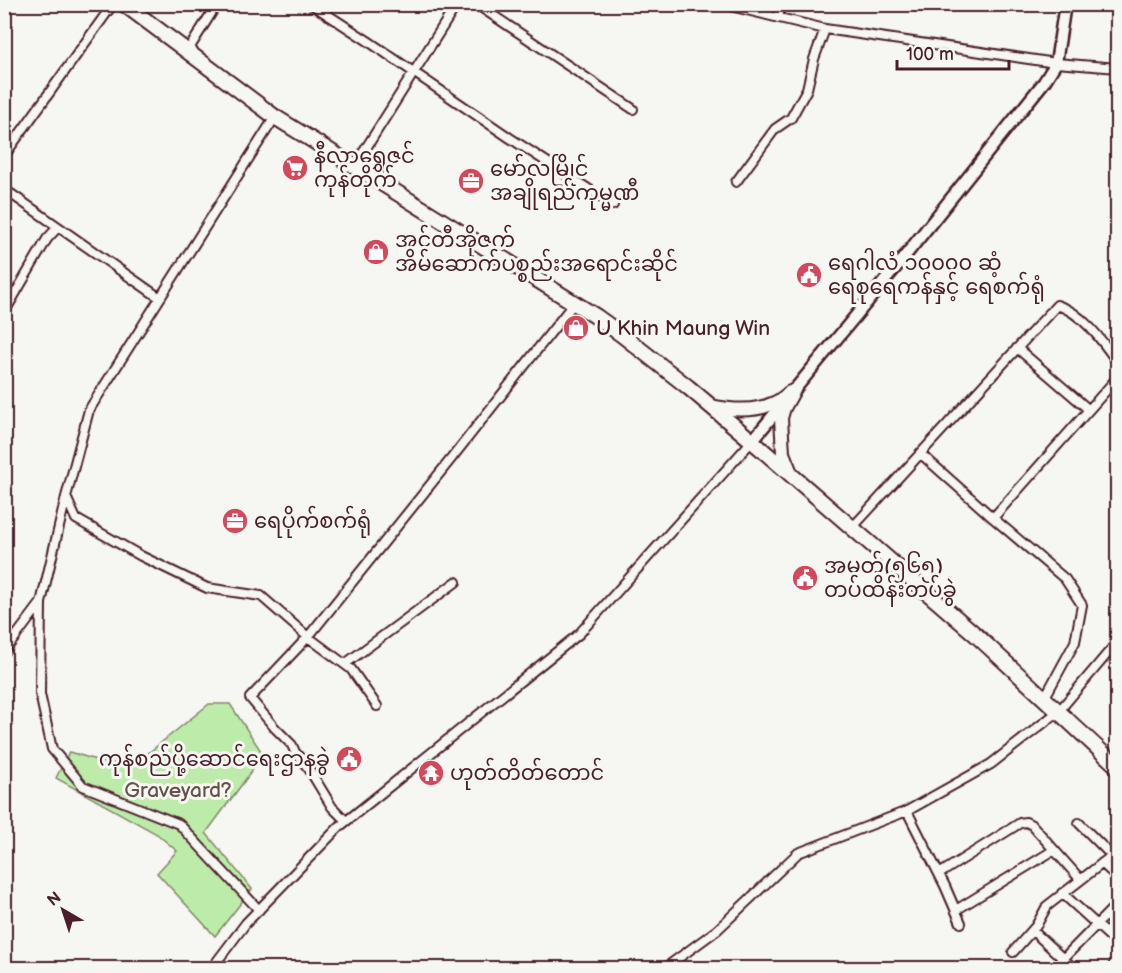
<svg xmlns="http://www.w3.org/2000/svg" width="1122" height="973" font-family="'Balsamiq Sans','Noto Sans Myanmar',sans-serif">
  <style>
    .green { fill: #bdecaa; stroke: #84866a; stroke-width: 1.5 }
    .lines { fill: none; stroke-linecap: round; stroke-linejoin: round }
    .street-casing { stroke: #4a1f2b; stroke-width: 12 }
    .secondary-casing { stroke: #4a1f2b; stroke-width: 15 }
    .primary-casing { stroke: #4a1f2b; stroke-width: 16 }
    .highway-casing { stroke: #4a1f2b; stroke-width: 18 }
    .street { stroke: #f6f6f2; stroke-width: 8 }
    .secondary { stroke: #f6f6f2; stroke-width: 10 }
    .primary { stroke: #f6f6f2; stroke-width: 12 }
    .highway { stroke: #f6f6f2; stroke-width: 14 }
    .labels { text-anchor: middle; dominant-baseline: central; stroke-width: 6; stroke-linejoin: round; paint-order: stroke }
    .poi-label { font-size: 21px; fill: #4a1f2b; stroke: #f6f6f2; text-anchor: start }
    .park-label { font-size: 21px; fill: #67524b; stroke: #f6f6f2 }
  </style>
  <rect width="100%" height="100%" fill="#f6f6f2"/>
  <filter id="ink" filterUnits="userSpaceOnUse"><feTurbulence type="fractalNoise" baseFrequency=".0167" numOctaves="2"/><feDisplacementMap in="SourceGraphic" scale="12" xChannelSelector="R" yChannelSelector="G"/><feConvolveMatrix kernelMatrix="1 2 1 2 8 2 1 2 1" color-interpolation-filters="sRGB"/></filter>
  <g filter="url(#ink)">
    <!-- green -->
    <path class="green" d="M209 704H230L261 751 251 772 206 833 252 889 215 936 157 873 177 851 157 834 56 778 69 752 110 764 147 754Z"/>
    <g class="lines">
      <!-- street casing -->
      <g class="street-casing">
        <path id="street" d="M311 4 368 41 510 138 613 205
          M476 4 633 109
          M722 4 825 29 1056 63 1118 68
          M778 18 781 4
          M187 52 217 4
          M4 156 113 4
          M354 167 457 4
          M736 182 775 129 791 118 807 89 814 59 825 29
          M4 189 160 298
          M4 313 47 239 58 227
          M1017 348 1088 409
          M920 453 993 518 1065 579 1082 605 1075 642 1044 699
          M66 497 76 519 141 556 207 588 261 596 308 637 351 669 377 706
          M993 518 1118 377
          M852 528 1057 305C1083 313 1103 342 1118 363
          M41 603 40 694 52 749 83 786 179 824 259 910
          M4 652 41 603 66 497 89 410 275 117
          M345 664 456 582
          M907 811 945 886 961 923
          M346 821 332 807 309 769 295 752 292 745 275 728 250 698 308 637 451 459 574 303
          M1079 823 1112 856
          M1102 863 1118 878
          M939 874 1020 823 1026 822 1032 825 1080 879
          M1062 893 1118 944
          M956 910 1054 850
          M1033 931 1073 968
          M1013 952 1036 926 1047 906 1118 851
          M212 968 246 923 339 827 579 634 752 441
          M665 968 717 930 798 853 907 811 991 764 1059 711 1118 641
          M1054 968 1118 903
          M1111 968 1118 962"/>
      </g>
      <!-- secondary casing -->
      <g class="secondary-casing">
        <path id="secondary" d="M752 441 897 266 1044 82 1056 63 1065 4"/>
      </g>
      <!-- primary casing -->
      <g class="primary-casing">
        <path id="primary" d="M711 406C730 410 756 412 774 403 780 401 785 396 790 392
          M792 475 783 453 781 418 784 408 794 390"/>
      </g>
      <!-- highway casing -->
      <g class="highway-casing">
        <path id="highway" d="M124 4 275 117 597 317 622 335 688 387 752 441 976 635 1118 767"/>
      </g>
      <!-- street -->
      <use href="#street" class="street"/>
      <!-- secondary -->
      <use href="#secondary" class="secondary"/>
      <!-- primary -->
      <use href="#primary" class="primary"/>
      <!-- highway -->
      <use href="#highway" class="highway"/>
    </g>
  </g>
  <!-- icons -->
  <defs>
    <g id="supermarket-disc" transform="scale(1.35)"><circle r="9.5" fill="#d1495b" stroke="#f6f6f2"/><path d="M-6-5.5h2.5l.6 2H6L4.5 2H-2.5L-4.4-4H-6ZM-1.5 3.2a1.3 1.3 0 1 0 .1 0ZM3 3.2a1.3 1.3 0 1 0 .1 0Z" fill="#fff"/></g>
    <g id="office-disc" transform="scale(1.35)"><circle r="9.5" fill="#d1495b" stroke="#f6f6f2"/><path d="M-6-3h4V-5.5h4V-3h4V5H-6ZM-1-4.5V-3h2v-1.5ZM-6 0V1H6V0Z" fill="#fff"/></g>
    <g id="shop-disc" transform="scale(1.35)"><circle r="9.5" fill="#d1495b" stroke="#f6f6f2"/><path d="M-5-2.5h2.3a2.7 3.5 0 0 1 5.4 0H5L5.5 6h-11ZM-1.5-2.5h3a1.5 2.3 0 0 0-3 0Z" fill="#fff"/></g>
    <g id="civic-disc" transform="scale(1.35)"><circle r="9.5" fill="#d1495b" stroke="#f6f6f2"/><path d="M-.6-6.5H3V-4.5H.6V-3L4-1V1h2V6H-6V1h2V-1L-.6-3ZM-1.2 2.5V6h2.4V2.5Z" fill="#fff"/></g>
    <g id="temple-disc" transform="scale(1.35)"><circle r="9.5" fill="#d1495b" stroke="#f6f6f2"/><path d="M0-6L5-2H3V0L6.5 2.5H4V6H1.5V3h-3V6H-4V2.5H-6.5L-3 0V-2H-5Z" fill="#fff"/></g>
  </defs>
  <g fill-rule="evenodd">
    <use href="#supermarket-disc" x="295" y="168"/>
    <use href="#office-disc" x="471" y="181"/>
    <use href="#shop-disc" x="376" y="252"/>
    <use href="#civic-disc" x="809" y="275"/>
    <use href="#shop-disc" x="576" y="328"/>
    <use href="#office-disc" x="235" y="521"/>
    <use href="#civic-disc" x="805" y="578"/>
    <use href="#civic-disc" x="349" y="759"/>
    <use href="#temple-disc" x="431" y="773"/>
  </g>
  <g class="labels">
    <!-- poi labels -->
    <g class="poi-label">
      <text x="314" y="156">နီလာရွှေဇင်<tspan x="314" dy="24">ကုန်တိုက်</tspan></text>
      <text x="490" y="169">မော်လမြိုင်<tspan x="490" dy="24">အချိုရည်ကုမ္မဏီ</tspan></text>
      <text x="395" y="240">အင်တီအိုဇက်<tspan x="395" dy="24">အိမ်ဆောက်ပစ္စည်းအရောင်းဆိုင်</tspan></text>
      <text x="828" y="263">ရေဂါလံ ၁၀၀၀၀ ဆံ့<tspan x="828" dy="24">ရေစုရေကန်နှင့် ရေစက်ရုံ</tspan></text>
      <text x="596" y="328">U Khin Maung Win</text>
      <text x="254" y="521">ရေပိုက်စက်ရုံ</text>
      <text x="824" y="566">အမှတ်(၅၆၅)<tspan x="824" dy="24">တပ်ထိန်းတပ်ခွဲ</tspan></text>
      <text x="330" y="759" text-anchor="end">ကုန်စည်ပို့ဆောင်ရေးဌာနခွဲ</text>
      <text x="450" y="773">ဟုတ်တိတ်တောင်</text>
    </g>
    <!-- park labels -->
    <g class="park-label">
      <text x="178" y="790">Graveyard?</text>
    </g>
  </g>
  <!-- margin -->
  <rect width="1122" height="973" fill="none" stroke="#f6f6f2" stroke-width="24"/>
  <rect x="12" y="12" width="1098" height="949" fill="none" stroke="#4a1f2b" stroke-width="2" filter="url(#ink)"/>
  <!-- north arrow -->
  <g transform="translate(63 910) rotate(321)" stroke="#f6f6f2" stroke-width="4.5" paint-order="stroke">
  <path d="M0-4.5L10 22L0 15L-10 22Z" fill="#4a1f2b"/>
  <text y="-9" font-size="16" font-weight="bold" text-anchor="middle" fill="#4a1f2b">N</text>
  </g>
  <!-- scale -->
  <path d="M897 60v9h112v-9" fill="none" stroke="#4a1f2b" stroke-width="3"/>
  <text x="906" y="60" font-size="18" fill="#4a1f2b" stroke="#f6f6f2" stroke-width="4.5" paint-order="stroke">100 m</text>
</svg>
